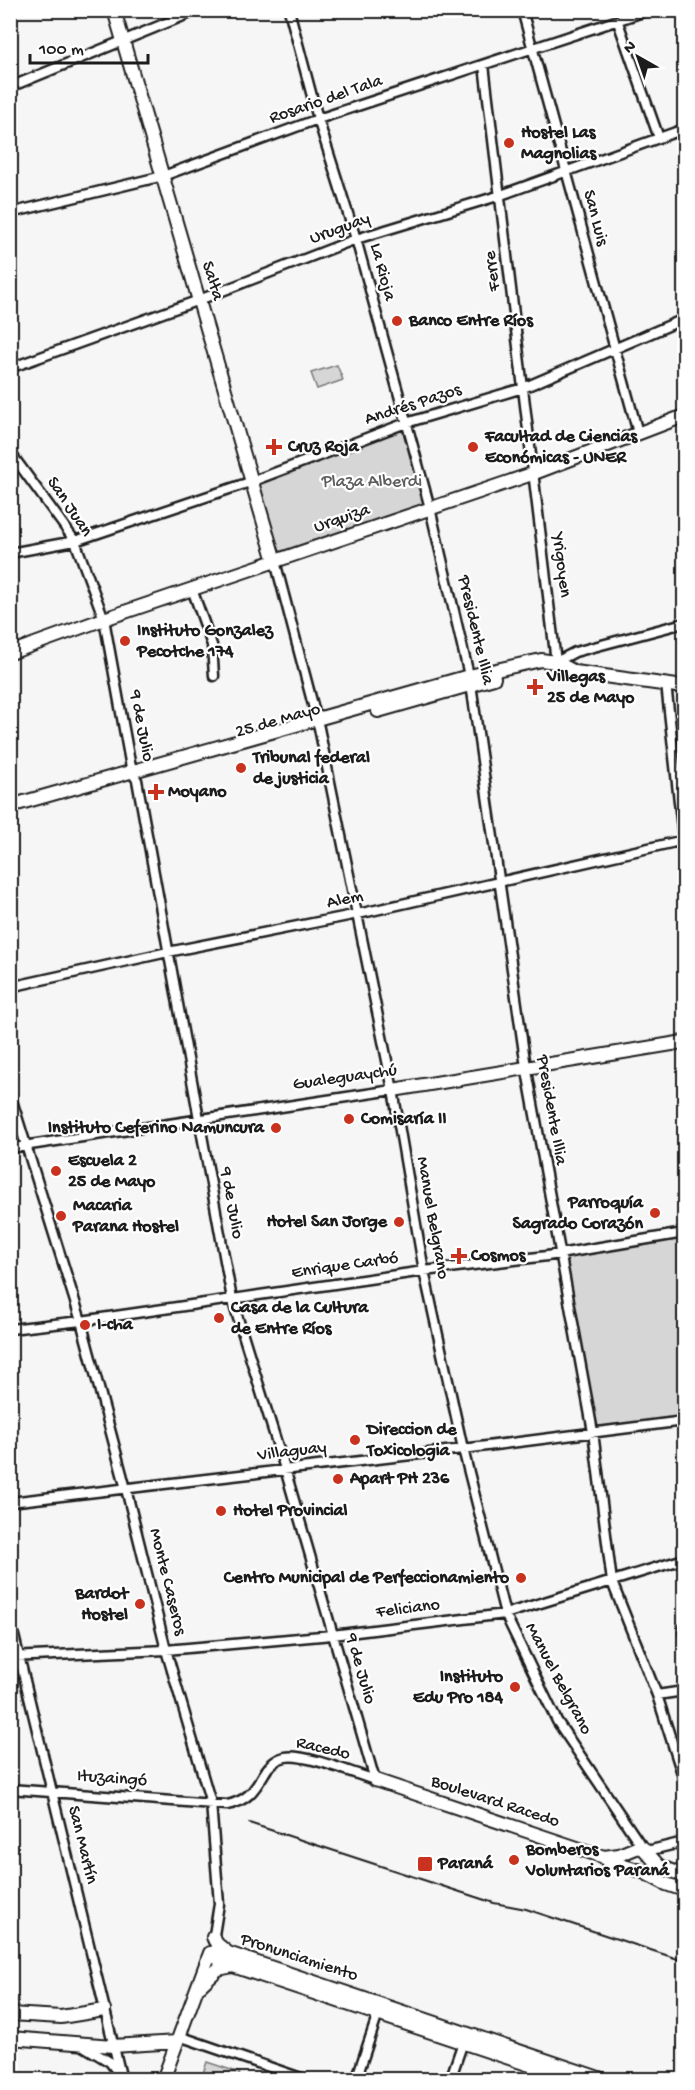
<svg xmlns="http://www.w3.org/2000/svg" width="695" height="2090" font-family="'Gochi Hand',sans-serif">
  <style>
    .green { fill: #d6d6d6; stroke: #797979; stroke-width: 1.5 }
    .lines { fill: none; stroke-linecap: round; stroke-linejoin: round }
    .street-casing { stroke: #1c1c1c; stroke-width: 13 }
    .secondary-casing { stroke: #1c1c1c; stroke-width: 16 }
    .street { stroke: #fff; stroke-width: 8 }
    .secondary { stroke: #fff; stroke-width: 12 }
    .rail { stroke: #1c1c1c; stroke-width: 2 }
    .poi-dot { fill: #c8321e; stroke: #fff; stroke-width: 2 }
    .labels { text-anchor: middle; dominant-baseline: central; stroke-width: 4.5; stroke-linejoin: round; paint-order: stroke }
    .street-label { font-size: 18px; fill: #1c1c1c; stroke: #fff }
    .poi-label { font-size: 18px; font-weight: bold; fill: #1c1c1c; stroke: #fff; text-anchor: start }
    .park-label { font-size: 18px; fill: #5d5d5d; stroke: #fff }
  </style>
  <rect width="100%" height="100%" fill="#f6f6f6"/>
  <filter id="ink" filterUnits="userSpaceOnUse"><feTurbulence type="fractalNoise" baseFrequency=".0167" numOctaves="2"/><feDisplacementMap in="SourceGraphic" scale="12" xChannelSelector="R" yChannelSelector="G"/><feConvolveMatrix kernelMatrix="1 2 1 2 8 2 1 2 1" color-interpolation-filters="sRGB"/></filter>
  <g filter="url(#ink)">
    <!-- green -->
    <path class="green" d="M337 365 343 380 317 389 311 373Z
      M403 429 424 504 280 555 257 484Z
      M684 1235V1418L594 1430 564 1251Z
      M207 2062 240 2073 237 2079H201Z"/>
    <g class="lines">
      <!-- street casing -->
      <g class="street-casing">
        <path id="street" d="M289 10 318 119 356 239 430 508 471 684 525 1060 593 1432 612 1582 657 1695 684 1780
          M522 10 638 433
          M618 22 659 138
          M484 65 556 662 575 652 684 623
          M10 87 198 10
          M10 213 163 176 318 119 649 10
          M10 368 199 300 356 239 501 195 684 129
          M10 452 75 541 104 619 132 773 137 780 232 1299 285 1469 375 1780
          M10 553 75 541 253 481 406 423 523 388 684 319
          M275 561 319 728 393 1090 424 1271 463 1449 505 1614 557 1721 642 1847
          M192 589 212 645 214 676
          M666 684 684 847
          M10 987 168 952 358 914 684 840
          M10 1094 81 1321 126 1489 166 1650 211 1803 219 1904 213 1941
          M10 1148 393 1090
          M10 1329 81 1321 424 1271 547 1256 684 1233
          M10 1502 463 1449 684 1421
          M10 1619 122 2080
          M684 1627V1634
          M10 1657 166 1650 332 1635 505 1614 684 1559
          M657 1695 684 1691
          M10 1789 227 1805C247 1801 254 1791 264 1774 268 1766 276 1759 285 1757 304 1753 355 1774 375 1780
          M647 1851 684 1842
          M179 2036 307 2080
          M85 2047 110 2062 119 2074
          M356 2080 378 2014
          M450 2080 463 2042"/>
      </g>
      <!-- secondary casing -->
      <g class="secondary-casing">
        <path id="secondary" d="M114 10 275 561
          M10 653 104 619 532 474 684 416
          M378 711 494 678
          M10 806 469 676 541 660 556 662 575 672 684 687
          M393 1090 684 1042
          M375 1780 604 1857 607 1861 641 1871 666 1884 684 1890
          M604 1857 619 1855 636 1848 642 1847 659 1866 684 1876
          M213 1937 217 1944 228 1953
          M210 1953H228L605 2080
          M210 1953 224 1963 575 2080
          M200 1986 218 1969 233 1966
          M10 2014 61 2017 104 2010
          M10 2038 113 2046 177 2042
          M163 2080 210 1953"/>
      </g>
      <!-- street -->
      <use href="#street" class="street"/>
      <!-- secondary -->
      <use href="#secondary" class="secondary"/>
      <!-- rail -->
      <path class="rail" d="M249 1823 494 1903 526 1909 684 1961"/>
    </g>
  </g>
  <!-- markers -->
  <g class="poi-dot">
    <circle cx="509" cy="143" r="6"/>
    <circle cx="397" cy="321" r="6"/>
    <path d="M271 438h6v6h6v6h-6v6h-6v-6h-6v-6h6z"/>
    <circle cx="473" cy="447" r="6"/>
    <circle cx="125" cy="641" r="6"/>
    <path d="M532 678h6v6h6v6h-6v6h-6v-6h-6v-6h6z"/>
    <circle cx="241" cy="768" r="6"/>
    <path d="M153 783h6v6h6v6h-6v6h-6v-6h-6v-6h6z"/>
    <circle cx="349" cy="1119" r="6"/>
    <circle cx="276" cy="1128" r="6"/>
    <circle cx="56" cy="1171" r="6"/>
    <circle cx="655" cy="1213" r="6"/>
    <circle cx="61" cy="1216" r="6"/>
    <circle cx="399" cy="1222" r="6"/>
    <path d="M456 1247h6v6h6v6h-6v6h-6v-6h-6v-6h6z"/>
    <circle cx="219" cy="1318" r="6"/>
    <circle cx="85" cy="1325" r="6"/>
    <circle cx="355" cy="1440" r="6"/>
    <circle cx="338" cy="1479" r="6"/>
    <circle cx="221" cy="1511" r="6"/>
    <circle cx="521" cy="1578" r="6"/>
    <circle cx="140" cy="1604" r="6"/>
    <circle cx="515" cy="1687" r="6"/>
    <circle cx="514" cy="1860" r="6"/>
    <rect x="417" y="1856" width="16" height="16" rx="3"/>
  </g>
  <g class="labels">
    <!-- street labels -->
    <g class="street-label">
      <text transform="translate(326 100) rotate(-19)">Rosario del Tala</text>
      <text transform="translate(595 218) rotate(75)">San Luis</text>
      <text transform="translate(340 229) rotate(-20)">Uruguay</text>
      <text transform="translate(493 271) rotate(-97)">Ferre</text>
      <text transform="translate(382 272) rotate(75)">La Rioja</text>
      <text transform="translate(212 281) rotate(73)">Salta</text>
      <text transform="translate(413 405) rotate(-18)">Andrés Pazos</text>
      <text transform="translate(69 507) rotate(56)">San Juan</text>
      <text transform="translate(342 519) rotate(-19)">Urquiza</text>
      <text transform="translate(561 565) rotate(83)">Yrigoyen</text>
      <text transform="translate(475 630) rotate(77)">Presidente Illia</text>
      <text transform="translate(278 721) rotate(-16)">25 de Mayo</text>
      <text transform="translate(141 726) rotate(79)">9 de Julio</text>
      <text transform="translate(345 900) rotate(-12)">Alem</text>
      <text transform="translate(345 1078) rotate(-8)">Gualeguaychú</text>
      <text transform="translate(551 1110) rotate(80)">Presidente Illia</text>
      <text transform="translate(231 1203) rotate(80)">9 de Julio</text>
      <text transform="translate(432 1218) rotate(80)">Manuel Belgrano</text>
      <text transform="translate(345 1266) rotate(-8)">Enrique Carbó</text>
      <text transform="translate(292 1452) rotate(-7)">Villaguay</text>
      <text transform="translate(167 1582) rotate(76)">Monte Caseros</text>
      <text transform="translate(408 1609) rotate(-7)">Feliciano</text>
      <text transform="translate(360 1669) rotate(74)">9 de Julio</text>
      <text transform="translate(558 1679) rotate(62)">Manuel Belgrano</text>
      <text transform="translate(323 1749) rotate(13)">Racedo</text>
      <text transform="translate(112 1779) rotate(4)">Ituzaingó</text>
      <text transform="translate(495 1802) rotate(18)">Boulevard Racedo</text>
      <text transform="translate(82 1845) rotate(76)">San Martín</text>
      <text transform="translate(299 1958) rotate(18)">Pronunciamiento</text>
    </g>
    <!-- poi labels -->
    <g class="poi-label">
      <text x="521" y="133">Hostel Las<tspan x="521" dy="21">Magnolias</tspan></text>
      <text x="409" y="321">Banco Entre Ríos</text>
      <text x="485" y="437">Facultad de Ciencias<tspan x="485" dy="21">Económicas - UNER</tspan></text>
      <text x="288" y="447">Cruz Roja</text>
      <text x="137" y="631">Instituto Gonzalez<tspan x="137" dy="21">Pecotche 174</tspan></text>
      <text x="547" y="677">Villegas<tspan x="547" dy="21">25 de Mayo</tspan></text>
      <text x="253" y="758">Tribunal federal<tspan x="253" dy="21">de justicia</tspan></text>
      <text x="168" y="792">Moyano</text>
      <text x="361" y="1119">Comisaría II</text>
      <text x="264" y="1128" text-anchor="end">Instituto Ceferino Namuncura</text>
      <text x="68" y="1161">Escuela 2<tspan x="68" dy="21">25 de Mayo</tspan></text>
      <text x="643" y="1203" text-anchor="end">Parroquía<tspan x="643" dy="21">Sagrado Corazón</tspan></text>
      <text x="73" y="1206">Macaria<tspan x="73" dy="21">Parana Hostel</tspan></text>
      <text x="387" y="1222" text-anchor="end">Hotel San Jorge</text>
      <text x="471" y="1256">Cosmos</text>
      <text x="231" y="1308">Casa de la Cultura<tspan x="231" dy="21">de Entre Ríos</tspan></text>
      <text x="97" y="1325">I-cha</text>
      <text x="367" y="1430">Direccion de<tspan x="367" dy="21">Toxicologia</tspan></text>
      <text x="350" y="1479">Apart PH 236</text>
      <text x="233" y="1511">Hotel Provincial</text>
      <text x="509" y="1578" text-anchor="end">Centro Municipal de Perfeccionamiento</text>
      <text x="128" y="1594" text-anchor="end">Bardot<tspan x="128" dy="21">Hostel</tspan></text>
      <text x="503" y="1677" text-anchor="end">Instituto<tspan x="503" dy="21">Edu Pro 184</tspan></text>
      <text x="526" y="1850">Bomberos<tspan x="526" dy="21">Voluntarios Paraná</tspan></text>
      <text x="438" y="1864">Paraná</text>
    </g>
    <!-- park labels -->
    <g class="park-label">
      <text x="372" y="482">Plaza Alberdi</text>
    </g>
  </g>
  <!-- margin -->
  <rect width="695" height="2090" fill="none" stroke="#fff" stroke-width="36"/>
  <rect x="18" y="18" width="659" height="2054" fill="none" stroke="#1c1c1c" stroke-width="2" filter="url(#ink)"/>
  <!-- north arrow -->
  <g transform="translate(638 57) rotate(320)" stroke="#ffffff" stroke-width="4.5" paint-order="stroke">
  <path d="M0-4.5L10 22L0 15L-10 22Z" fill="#1c1c1c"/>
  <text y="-9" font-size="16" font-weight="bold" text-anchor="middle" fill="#1c1c1c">N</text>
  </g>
  <!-- scale -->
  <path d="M30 54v9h118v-9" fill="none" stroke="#1c1c1c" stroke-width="3"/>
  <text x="39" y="54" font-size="18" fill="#1c1c1c" stroke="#ffffff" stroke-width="4.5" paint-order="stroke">100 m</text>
</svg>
